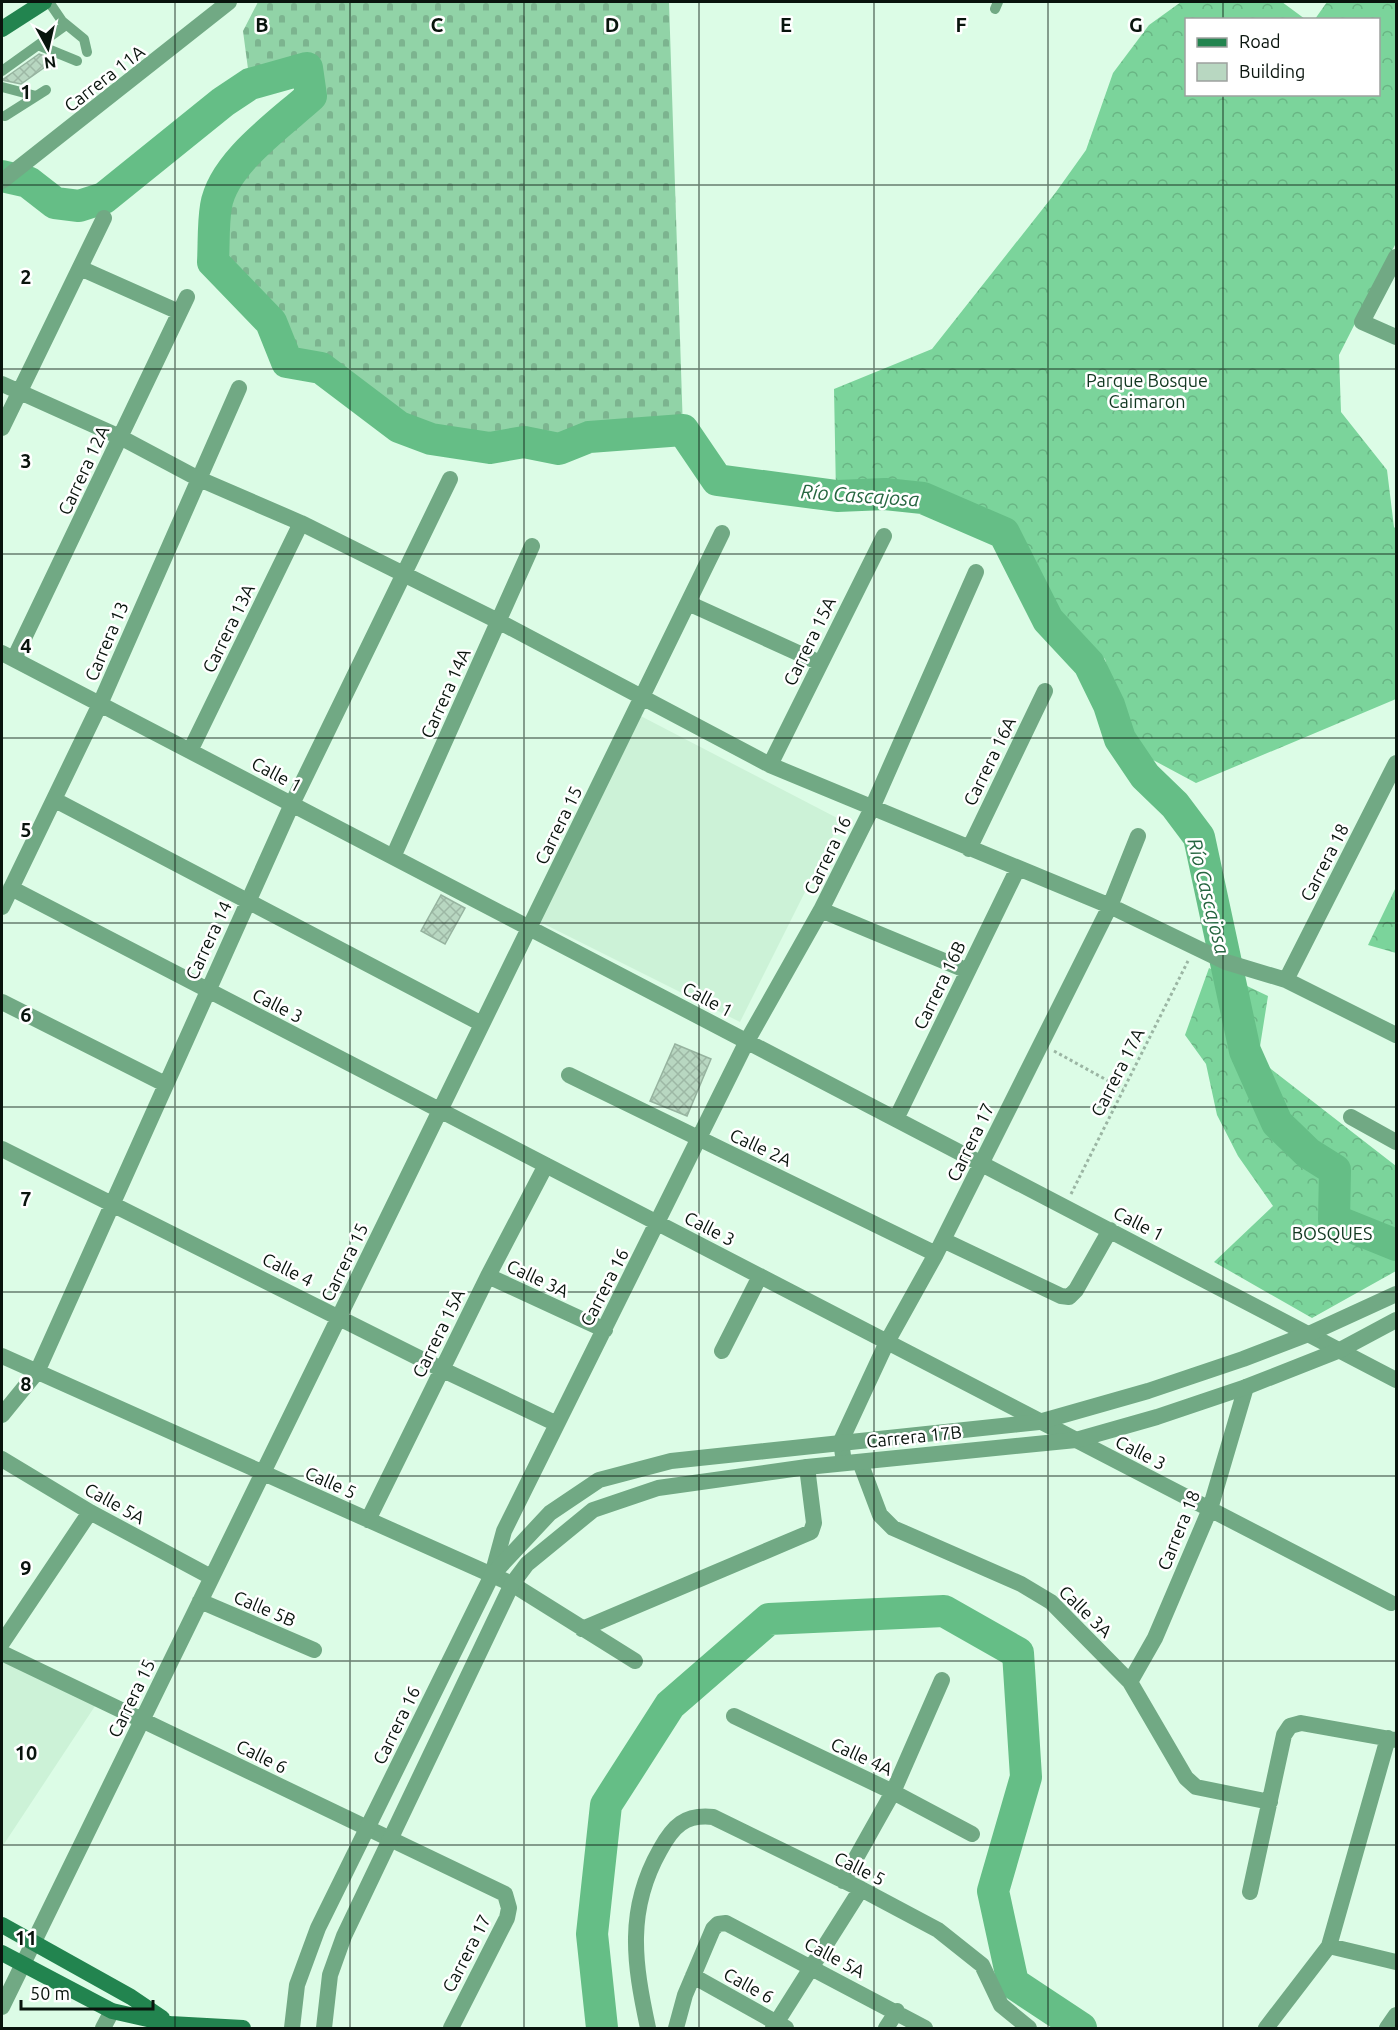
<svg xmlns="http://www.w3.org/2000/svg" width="1398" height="2030" font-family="Ubuntu,sans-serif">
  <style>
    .built { fill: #ccf2d7 }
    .forest { fill: url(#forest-crowns) }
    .cemetery { fill: url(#cemetery-stones) }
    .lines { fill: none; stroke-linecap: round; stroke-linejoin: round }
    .river { stroke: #65be86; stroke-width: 32 }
    .building { fill: url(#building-cross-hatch); stroke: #96b39f; stroke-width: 1.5 }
    .path { stroke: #9bb5a3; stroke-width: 3; stroke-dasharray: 3 3; stroke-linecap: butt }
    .service { stroke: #71a984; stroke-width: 10 }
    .minor { stroke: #71a984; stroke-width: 16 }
    .tertiary { stroke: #71a984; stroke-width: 16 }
    .secondary { stroke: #22844f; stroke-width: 16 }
    .grid { fill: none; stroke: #09140d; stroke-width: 1.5; stroke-opacity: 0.55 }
    .labels { text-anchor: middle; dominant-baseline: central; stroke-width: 5; stroke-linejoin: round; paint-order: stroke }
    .street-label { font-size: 18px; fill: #09140d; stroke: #fff }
    .park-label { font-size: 18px; fill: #123821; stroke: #fff }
    .water-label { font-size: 20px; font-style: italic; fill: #266640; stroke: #fff }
    .grid-label { font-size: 20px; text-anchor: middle; font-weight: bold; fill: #09140d; stroke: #fff; stroke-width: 5; stroke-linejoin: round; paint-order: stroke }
  </style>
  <defs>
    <pattern id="forest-crowns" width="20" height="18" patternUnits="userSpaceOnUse" patternTransform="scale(1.5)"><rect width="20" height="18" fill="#7bd49b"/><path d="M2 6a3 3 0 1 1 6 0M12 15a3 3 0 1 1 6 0" fill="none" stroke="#69b584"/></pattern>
    <pattern id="cemetery-stones" width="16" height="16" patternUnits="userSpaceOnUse" patternTransform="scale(1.5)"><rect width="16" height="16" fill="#91d3a7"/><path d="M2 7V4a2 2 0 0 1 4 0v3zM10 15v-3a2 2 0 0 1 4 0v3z" fill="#7cb48f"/></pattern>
    <pattern id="building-cross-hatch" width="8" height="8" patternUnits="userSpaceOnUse" patternTransform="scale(1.5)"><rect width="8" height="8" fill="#b8d7c1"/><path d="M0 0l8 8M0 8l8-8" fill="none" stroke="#9db8a5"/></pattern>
  </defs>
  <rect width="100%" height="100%" fill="#dcfce6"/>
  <!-- built -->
  <path class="built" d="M633 712 841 820 740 1022 536 920Z
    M2 1653 99 1700 2 1847Z"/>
  <!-- forest -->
  <path class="forest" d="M1181 2H1282L1305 19 1186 20V94H1378V20L1315 19 1327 2H1396V243L1339 355 1341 412 1387 470 1394 527 1396 529V699L1196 783 1127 746 1105 659 1057 622 1008 524 977 517 925 491 836 494 834 389 932 349 1056 192 1086 150 1113 73 1149 25Z
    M1396 887V953L1368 945Z
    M1209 968 1268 996 1258 1059 1396 1166V1271L1312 1318 1214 1262 1273 1206 1238 1156 1217 1115 1206 1064 1185 1035Z"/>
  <!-- cemetery -->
  <path class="cemetery" d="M258 2H669L683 430 589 437 559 449 524 442 490 448 431 439 399 427 321 368 287 362 271 322 213 262C214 244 213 224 216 206 223 162 280 125 311 96L307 68 250 84 243 31Z"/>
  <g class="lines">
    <!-- river -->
    <path class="river" d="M2 176 28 182 55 203 79 206 104 198 223 102 250 84 307 68 311 96C280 124 223 163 216 206 213 224 214 244 213 262L271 322 287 362 321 368 399 427 431 439 490 448 524 442 559 449 589 437 683 430 717 480 837 496 885 494 923 498 1004 533 1048 620 1089 664 1109 705 1120 739 1145 776 1175 805 1199 837 1245 1051 1277 1123 1308 1153 1335 1170 1334 1220 1396 1245
      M602 2028 592 1934 606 1805 670 1705 769 1619 944 1611 1018 1653 1026 1777 993 1891 1013 1983 1081 2028"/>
  </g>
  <!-- building -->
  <path class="building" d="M39 54 55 60 21 84 2 80Z
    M441 895 465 908 445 944 421 931Z
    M675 1044 711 1059 687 1116 650 1101Z"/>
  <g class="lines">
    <!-- path -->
    <path class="path" d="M1054 1051 1123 1089
      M1071 1194 1188 961"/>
    <!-- service -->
    <path class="service" d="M49 2 62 21 84 39 87 52
      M995 9 998 2
      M38 45 77 61
      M2 71 66 25
      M2 87 36 96
      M5 116 46 90"/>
    <!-- minor -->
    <path class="minor" d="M2 181 229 2
      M1396 257 1362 322 1396 337
      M80 268 179 312
      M2 384 120 437 197 478 301 523 498 621 770 765 1110 906 1226 962 1286 980 1396 1035
      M2 428 104 218
      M688 603 820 663
      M2 653 1396 1380
      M14 659 187 297
      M190 751 301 523
      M770 765 884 536
      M55 800 482 1024
      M969 849 1045 691
      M393 857 532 546
      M11 888 1391 1603
      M2 907 100 704 239 388
      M821 910 968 971
      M1286 980 1396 763
      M2 1002 165 1084
      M569 1075 936 1254
      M1351 1117 1396 1142
      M896 1119 1018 868
      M2 1149 441 1369 557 1424
      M943 1240 1061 1296 1069 1297 1076 1290 1110 1230
      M488 1276 605 1330
      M722 1351 760 1276
      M2 1356 512 1584 635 1661
      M2 1415 37 1372 292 804 450 479
      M2 1459 90 1512 211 1577
      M860 1462 880 1515 893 1528 1021 1584 1051 1602 1130 1682 1186 1778 1196 1787 1270 1802
      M844 1463 841 1441 887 1342 936 1254 1110 906 1138 836
      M368 1520 488 1276 546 1165
      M492 1575 504 1531 747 1041 821 910 872 808 976 572
      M200 1601 314 1650
      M582 1629 811 1532 814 1523 807 1467
      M2 1643 90 1512
      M2 1653 505 1894 509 1908 507 1918 451 2028
      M1130 1682 1155 1638 1210 1509 1246 1387
      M734 1716 893 1792 972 1834
      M843 1881 893 1792 942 1680
      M1250 1892 1284 1735 1290 1726 1301 1723 1396 1740
      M1329 1946 1396 1962
      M693 1976 786 2028
      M2 2007 722 533
      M103 2028 112 2011
      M648 2028C634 1963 626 1910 660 1850 673 1826 685 1814 713 1817L861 1889 938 1930 982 1965 1001 2005 1029 2028
      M676 2028 685 1995 713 1929 718 1924 726 1923 925 2028
      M773 2028 861 1889
      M886 2028 897 2011
      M1266 2028 1329 1946 1388 1738
      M1387 2028 1396 2015"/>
    <!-- tertiary -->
    <path class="tertiary" d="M292 2028 297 1985 318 1928 492 1575 550 1513 599 1480 671 1461 1039 1422 1148 1391 1243 1359 1311 1333 1396 1294
      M324 2028 330 1975 344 1936 512 1584 527 1564 593 1510 658 1488 807 1467 1076 1440 1157 1417 1246 1387 1340 1350 1396 1320"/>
    <!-- secondary -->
    <path class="secondary" d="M2 29 44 2
      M2 1925 131 1997 162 2018
      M2 1953 112 2011 170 2024 243 2028"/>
  </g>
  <!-- grid -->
  <path class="grid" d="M175 2V2028M350 2V2028M524 2V2028M699 2V2028M874 2V2028M1048 2V2028M1223 2V20M1223 94V2028M2 185H1396M2 369H1396M2 554H1396M2 738H1396M2 923H1396M2 1107H1396M2 1292H1396M2 1476H1396M2 1661H1396M2 1845H1396"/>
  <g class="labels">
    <!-- street labels -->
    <g class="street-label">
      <text transform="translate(104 78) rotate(-38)">Carrera 11A</text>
      <text transform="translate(83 470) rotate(-65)">Carrera 12A</text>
      <text transform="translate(228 628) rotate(-64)">Carrera 13A</text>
      <text transform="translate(106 641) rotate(-67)">Carrera 13</text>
      <text transform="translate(809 641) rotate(-64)">Carrera 15A</text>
      <text transform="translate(445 693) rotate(-66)">Carrera 14A</text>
      <text transform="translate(989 761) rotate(-64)">Carrera 16A</text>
      <text transform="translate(277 774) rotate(28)">Calle 1</text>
      <text transform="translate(558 825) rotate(-64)">Carrera 15</text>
      <text transform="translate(827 855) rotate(-64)">Carrera 16</text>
      <text transform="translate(1324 862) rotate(-63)">Carrera 18</text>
      <text transform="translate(208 940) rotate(-65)">Carrera 14</text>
      <text transform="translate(939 985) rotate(-64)">Carrera 16B</text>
      <text transform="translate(708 999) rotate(28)">Calle 1</text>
      <text transform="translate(278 1005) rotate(27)">Calle 3</text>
      <text transform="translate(1117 1072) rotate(-63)">Carrera 17A</text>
      <text transform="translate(970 1142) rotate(-64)">Carrera 17</text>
      <text transform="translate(761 1147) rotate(25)">Calle 2A</text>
      <text transform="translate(1139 1223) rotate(27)">Calle 1</text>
      <text transform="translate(710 1228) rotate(27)">Calle 3</text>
      <text transform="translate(344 1262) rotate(-64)">Carrera 15</text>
      <text transform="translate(288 1269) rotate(26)">Calle 4</text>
      <text transform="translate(538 1278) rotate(25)">Calle 3A</text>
      <text transform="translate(604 1287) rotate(-63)">Carrera 16</text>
      <text transform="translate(438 1333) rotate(-64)">Carrera 15A</text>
      <text transform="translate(914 1436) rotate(-6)">Carrera 17B</text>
      <text transform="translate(1141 1452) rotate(27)">Calle 3</text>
      <text transform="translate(331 1482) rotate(24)">Calle 5</text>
      <text transform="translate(115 1503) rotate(29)">Calle 5A</text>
      <text transform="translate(1178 1530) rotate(-68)">Carrera 18</text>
      <text transform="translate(265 1608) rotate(23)">Calle 5B</text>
      <text transform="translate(1086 1611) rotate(44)">Calle 3A</text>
      <text transform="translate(131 1698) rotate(-64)">Carrera 15</text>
      <text transform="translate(396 1725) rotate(-64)">Carrera 16</text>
      <text transform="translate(262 1756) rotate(26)">Calle 6</text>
      <text transform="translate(862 1756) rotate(25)">Calle 4A</text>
      <text transform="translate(860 1868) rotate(26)">Calle 5</text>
      <text transform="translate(466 1953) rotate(-63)">Carrera 17</text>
      <text transform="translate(835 1957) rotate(28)">Calle 5A</text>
      <text transform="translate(749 1985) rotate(29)">Calle 6</text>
    </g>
    <!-- park labels -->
    <g class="park-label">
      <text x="1147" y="380">Parque Bosque<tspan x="1147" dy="21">Caimaron</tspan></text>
      <text x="1332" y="1233">BOSQUES</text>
    </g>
    <!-- water labels -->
    <g class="water-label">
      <text transform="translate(860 495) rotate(4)">Río Cascajosa</text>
      <text transform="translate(1209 896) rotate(76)">Río Cascajosa</text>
    </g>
  </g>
  <g class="grid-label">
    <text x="262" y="32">B</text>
    <text x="437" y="32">C</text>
    <text x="612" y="32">D</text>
    <text x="786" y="32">E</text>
    <text x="961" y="32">F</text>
    <text x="1136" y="32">G</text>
    <text x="26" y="99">1</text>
    <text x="26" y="284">2</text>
    <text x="26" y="468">3</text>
    <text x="26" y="653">4</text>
    <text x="26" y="837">5</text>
    <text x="26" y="1022">6</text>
    <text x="26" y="1206">7</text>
    <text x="26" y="1391">8</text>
    <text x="26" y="1575">9</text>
    <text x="26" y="1760">10</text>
    <text x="26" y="1945">11</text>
  </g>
  <!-- border -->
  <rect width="1398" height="2030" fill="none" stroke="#09140d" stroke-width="6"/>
  <!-- legend -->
  <rect x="1185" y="18" width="195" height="78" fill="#ffffff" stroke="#9da19e" stroke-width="1.5"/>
  <rect x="1197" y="38" width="30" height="9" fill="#22844f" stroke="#9da19e" stroke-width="1.5"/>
  <text x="1239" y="48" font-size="18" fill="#09140d">Road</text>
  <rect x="1197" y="63" width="30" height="18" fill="#b8d7c1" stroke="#9da19e" stroke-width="1.5"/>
  <text x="1239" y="78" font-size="18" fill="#09140d">Building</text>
  <!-- north arrow -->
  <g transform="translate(48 48) rotate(172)" stroke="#ffffff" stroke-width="4.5" paint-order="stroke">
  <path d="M0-4.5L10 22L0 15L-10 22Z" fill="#09140d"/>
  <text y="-9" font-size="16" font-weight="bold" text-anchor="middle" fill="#09140d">N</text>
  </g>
  <!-- scale -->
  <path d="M21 2000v9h132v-9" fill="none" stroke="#09140d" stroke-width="3"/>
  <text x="30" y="2000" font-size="18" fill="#09140d" stroke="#ffffff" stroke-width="4.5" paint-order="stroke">50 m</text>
</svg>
